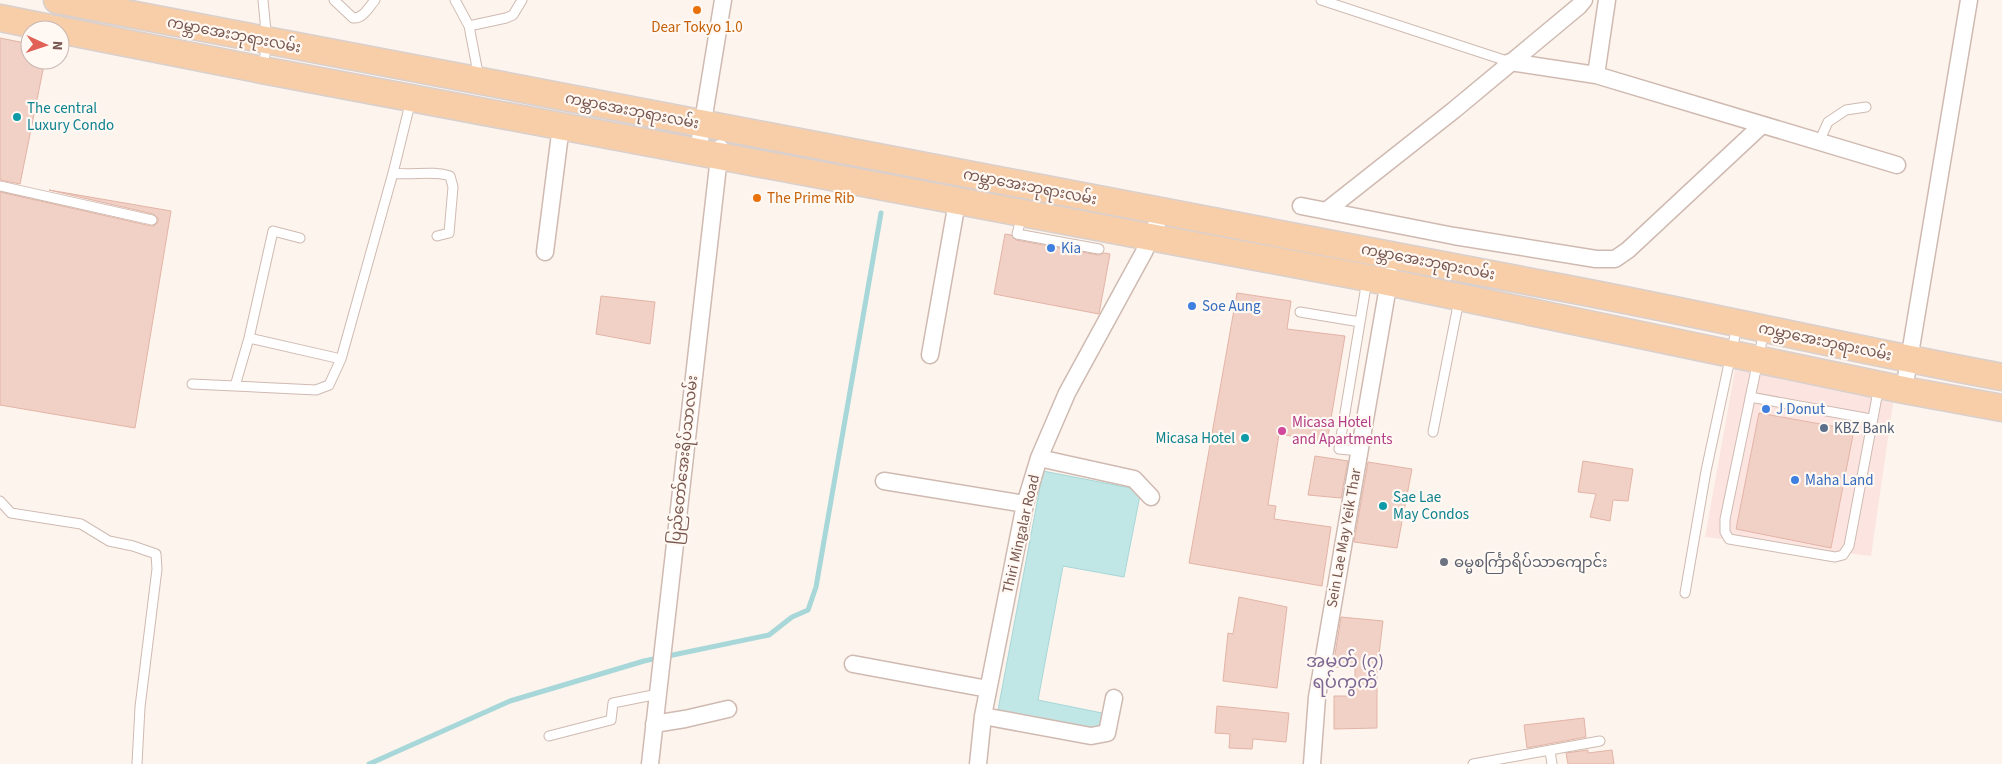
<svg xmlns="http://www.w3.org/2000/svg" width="2002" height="764" font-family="'Source Sans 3','Noto Sans Myanmar',sans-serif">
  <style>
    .commercial { fill: #fce5e1 }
    .water { fill: #c1e6e6; stroke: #a7d7d8 }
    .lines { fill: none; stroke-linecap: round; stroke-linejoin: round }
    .stream { stroke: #a7d7d8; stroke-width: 5 }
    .building { fill: #f1d0c5; stroke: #e3b4a6 }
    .lane-casing { stroke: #cfbab1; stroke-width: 11 }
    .street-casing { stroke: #cfbab1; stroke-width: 19 }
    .primary-casing { stroke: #d9d0ce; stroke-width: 29 }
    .lane { stroke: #fff; stroke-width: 9 }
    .street { stroke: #fff; stroke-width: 16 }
    .primary { stroke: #f8cea8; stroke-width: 26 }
    .food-dot { fill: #e8710a; stroke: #fff8f3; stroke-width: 2 }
    .culture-dot { fill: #0f9aa8; stroke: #fff8f3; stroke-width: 2 }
    .shop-dot { fill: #3f7fe0; stroke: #fff8f3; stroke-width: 2 }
    .service-dot { fill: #5c6f8a; stroke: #fff8f3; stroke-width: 2 }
    .hotel-dot { fill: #d1479c; stroke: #fff8f3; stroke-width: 2 }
    .worship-dot { fill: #6b7280; stroke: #fff8f3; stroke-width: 2 }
    .labels { text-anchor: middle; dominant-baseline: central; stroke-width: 4.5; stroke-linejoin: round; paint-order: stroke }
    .food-label { font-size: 15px; fill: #c56008; stroke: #fff8f3 }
    .street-label { font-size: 15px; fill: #78574f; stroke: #fff8f3 }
    .culture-label { font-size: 15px; fill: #0d838f; stroke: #fff8f3; text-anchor: start }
    .shop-label { font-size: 15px; fill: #366cbe; stroke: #fff8f3; text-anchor: start }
    .hotel-label { font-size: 15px; fill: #b23c85; stroke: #fff8f3; text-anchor: start }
    .service-label { font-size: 15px; fill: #4e5e75; stroke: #fff8f3; text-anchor: start }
    .worship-label { font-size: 15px; fill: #5b616d; stroke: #fff8f3; text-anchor: start }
    .quarter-label { font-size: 18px; fill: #7e6793; stroke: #fff8f3 }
  </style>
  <rect width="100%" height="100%" fill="#fcf4ed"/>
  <!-- commercial -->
  <path class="commercial" d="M1735 370 1894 397 1871 556 1705 537Z"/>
  <!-- water -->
  <path class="water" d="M1043 471 1141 490 1124 577 1063 566 1038 700 1102 713 1099 729 998 710Z"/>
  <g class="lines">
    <!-- stream -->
    <path class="stream" d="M369 764 510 701 644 661 769 635 792 617 808 610 816 587 881 213"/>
  </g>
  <!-- building -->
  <path class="building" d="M0 38 30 44V60H45L20 184 0 180Z
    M49 190 171 211 135 428 0 405V192L151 226H154L158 222V218L153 214Z
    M1005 234 1011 235 1016 240 1098 255 1104 253 1110 254 1099 314 994 294Z
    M1237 293 1291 301 1287 329 1345 336 1327 442 1279 434 1268 505 1276 506 1274 519 1331 527 1322 586 1189 563Z
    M601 296 655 302 650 344 596 334Z
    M1759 413 1854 430 1831 548 1736 529Z
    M1315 456 1348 461 1341 498 1308 495Z
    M1583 461 1633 469 1628 501 1613 500 1610 521 1590 517 1596 494 1578 492Z
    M1368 462 1412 469 1397 548 1354 542Z
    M1239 597 1287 607 1277 688 1223 681 1228 633 1233 634Z
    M1341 617 1383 621 1377 671V728L1334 729V696H1355V668L1333 667Z
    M1217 706 1289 713 1286 742 1253 739 1252 749 1229 748 1230 734 1215 733Z
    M1584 718 1586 737 1527 748 1524 725Z
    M1588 750V753L1612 750 1614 764H1568L1566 753Z"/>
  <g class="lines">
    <!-- lane casing -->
    <g class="lane-casing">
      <path id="lane" d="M334 0 353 18C363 19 369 7 375 0
        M455 0 469 26 479 78
        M1321 0 1510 62
        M469 26 506 18 513 15 522 0
        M263 67 267 42 263 0
        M1819 142 1828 122 1846 110 1866 107
        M393 173C412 176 432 170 450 176L453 187 449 233 437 236
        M0 186 152 220
        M1022 216 1017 234 1099 249
        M1300 312 1360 322
        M1764 331 1725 519V532L1729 539 1835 557 1843 555 1849 546 1879 386
        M249 338 341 359
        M192 384 316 390 329 385 341 359 393 173 411 100
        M235 386 249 338 273 231 300 238
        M1750 397 1871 419
        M1433 432 1459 300
        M1359 451 1339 449 1367 280
        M0 501 11 513 81 524 109 541 133 546 156 554 157 569 140 707 137 764
        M1685 593 1706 471 1737 326
        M549 736 611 720 613 703 658 694
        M1550 751 1552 764
        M1473 764 1600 741"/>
    </g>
    <!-- street casing -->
    <g class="street-casing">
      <path id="street" d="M1607 0 1596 75 1897 165
        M1510 62 1596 75
        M698 152 723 0
        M1301 206 1454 236 1596 259H1615L1628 250 1762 125
        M1326 211 1454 110 1579 6 1584 0
        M545 252 561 126
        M930 355 957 202
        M1904 390 1969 0
        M1039 458 1134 479 1151 497
        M884 481 1025 504
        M853 664 988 689
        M983 716 1091 736 1107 733 1114 698
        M654 724 685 719 728 709
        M650 764 720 148
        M978 764 983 716 1025 504 1039 458 1067 393 1144 252 1162 212
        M1312 764 1317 697 1390 275"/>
    </g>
    <!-- primary casing -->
    <g class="primary-casing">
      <path id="primary" d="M57 0C556 98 1055 190 1553 286 1703 314 1852 349 2002 377
        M0 18 60 30
        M60 30 262 70 1368 278 1904 390 2002 408"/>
    </g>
    <!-- lane -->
    <use href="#lane" class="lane"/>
    <!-- street -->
    <use href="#street" class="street"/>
    <!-- primary -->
    <use href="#primary" class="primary"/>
  </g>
  <!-- markers -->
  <g class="food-dot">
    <circle cx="697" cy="10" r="5"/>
    <circle cx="757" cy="198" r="5"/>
  </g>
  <g class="culture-dot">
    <circle cx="17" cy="117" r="5"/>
    <circle cx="1245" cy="438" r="5"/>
    <circle cx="1383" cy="506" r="5"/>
  </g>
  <g class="shop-dot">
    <circle cx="1051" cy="248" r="5"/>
    <circle cx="1192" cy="306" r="5"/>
    <circle cx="1766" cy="409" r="5"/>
    <circle cx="1795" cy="480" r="5"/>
  </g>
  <circle class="service-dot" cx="1824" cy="428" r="5"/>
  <circle class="hotel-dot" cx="1282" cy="431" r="5"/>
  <circle class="worship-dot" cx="1444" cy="562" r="5"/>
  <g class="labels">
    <!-- food labels -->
    <g class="food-label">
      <text x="697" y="27">Dear Tokyo 1.0</text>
      <text x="767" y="198" text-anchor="start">The Prime Rib</text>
    </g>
    <!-- street labels -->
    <g class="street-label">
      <text transform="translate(234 35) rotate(11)">ကမ္ဘာအေးဘုရားလမ်း</text>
      <text transform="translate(632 111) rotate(11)">ကမ္ဘာအေးဘုရားလမ်း</text>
      <text transform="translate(1030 187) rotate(11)">ကမ္ဘာအေးဘုရားလမ်း</text>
      <text transform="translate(1428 262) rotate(11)">ကမ္ဘာအေးဘုရားလမ်း</text>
      <text transform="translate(1825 342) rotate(12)">ကမ္ဘာအေးဘုရားလမ်း</text>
      <text transform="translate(684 460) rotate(-84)">ပြည်တော်အေးရိပ်သာလမ်း</text>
      <text transform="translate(1021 534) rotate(-77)">Thiri Mingalar Road</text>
      <text transform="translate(1344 538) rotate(-80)">Sein Lae May Yeik Thar</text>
    </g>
    <!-- culture labels -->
    <g class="culture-label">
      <text x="27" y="108">The central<tspan x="27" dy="17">Luxury Condo</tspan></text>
      <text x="1235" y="438" text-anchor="end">Micasa Hotel</text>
      <text x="1393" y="497">Sae Lae<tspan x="1393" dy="17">May Condos</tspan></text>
    </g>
    <!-- shop labels -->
    <g class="shop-label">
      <text x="1061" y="248">Kia</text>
      <text x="1202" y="306">Soe Aung</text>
      <text x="1776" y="409">J Donut</text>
      <text x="1805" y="480">Maha Land</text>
    </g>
    <!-- hotel labels -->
    <g class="hotel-label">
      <text x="1292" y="422">Micasa Hotel<tspan x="1292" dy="17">and Apartments</tspan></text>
    </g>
    <!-- service labels -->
    <g class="service-label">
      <text x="1834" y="428">KBZ Bank</text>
    </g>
    <!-- worship labels -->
    <g class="worship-label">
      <text x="1454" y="562">ဓမ္မစင်္ကြာရိပ်သာကျောင်း</text>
    </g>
    <!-- quarter labels -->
    <g class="quarter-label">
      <text x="1345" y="661">အမှတ် (၇)<tspan x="1345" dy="21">ရပ်ကွက်</tspan></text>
    </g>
  </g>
  <!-- north arrow -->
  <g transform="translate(45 45) rotate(93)"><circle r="24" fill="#fff8f3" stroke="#c9b8b1"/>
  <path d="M0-4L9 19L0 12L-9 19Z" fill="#e16157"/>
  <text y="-8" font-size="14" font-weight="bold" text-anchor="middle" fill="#78574f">N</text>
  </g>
</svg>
